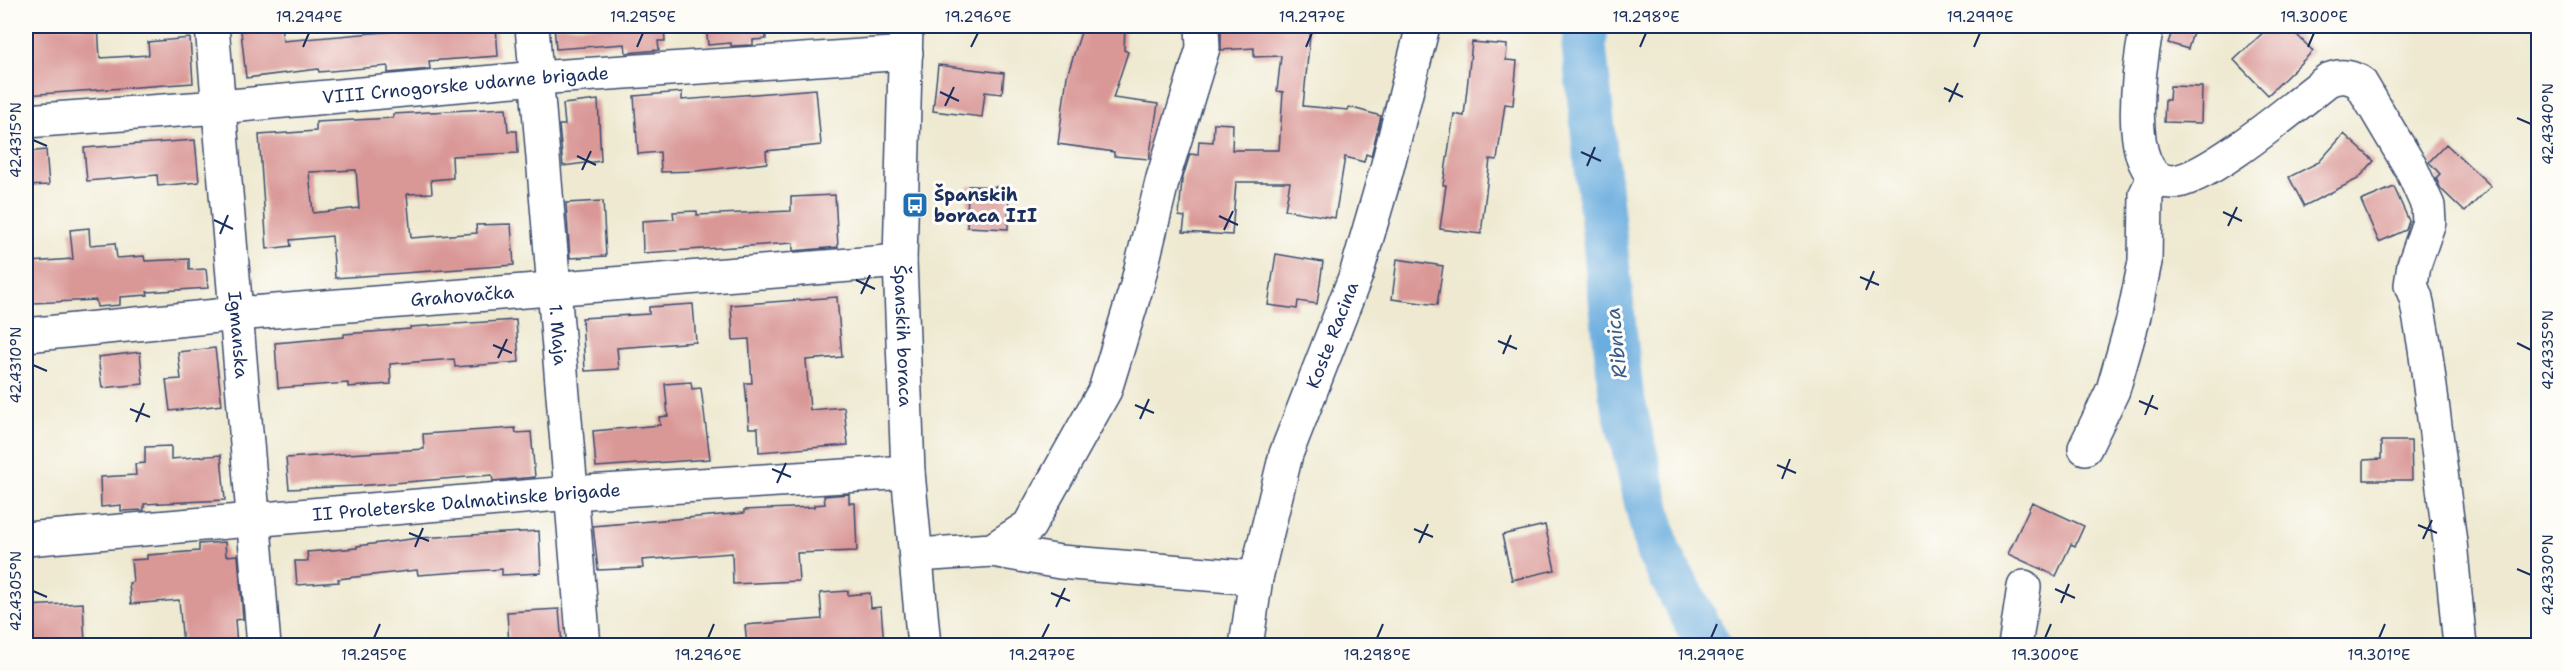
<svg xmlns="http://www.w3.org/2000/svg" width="2564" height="671" font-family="'Shantell Sans',sans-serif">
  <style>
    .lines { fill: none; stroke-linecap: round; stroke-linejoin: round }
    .river { stroke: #6aaddf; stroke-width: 45 }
    .building { fill: #d99796; fill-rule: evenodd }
    .minor-casing { stroke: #3b4b6f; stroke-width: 36 }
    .minor { stroke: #fff; stroke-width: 33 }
    .ticks { fill: none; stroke: #1b2f5e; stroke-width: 2 }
    .labels { text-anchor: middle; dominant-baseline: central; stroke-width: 6; stroke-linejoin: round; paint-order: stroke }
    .street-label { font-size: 18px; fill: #1b2f5e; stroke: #fdfcf7 }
    .poi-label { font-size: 18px; font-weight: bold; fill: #1b2f5e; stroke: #fdfcf7; text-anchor: start }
    .water-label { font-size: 20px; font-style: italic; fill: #375b8b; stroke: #fdfcf7 }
    .neatline { fill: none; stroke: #1b2f5e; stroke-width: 2 }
    .ticks-label { font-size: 15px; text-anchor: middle; fill: #1b2f5e }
  </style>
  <rect width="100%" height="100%" fill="#fdfcf7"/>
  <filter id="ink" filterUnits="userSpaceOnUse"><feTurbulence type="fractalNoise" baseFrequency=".0167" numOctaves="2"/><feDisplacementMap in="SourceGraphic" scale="12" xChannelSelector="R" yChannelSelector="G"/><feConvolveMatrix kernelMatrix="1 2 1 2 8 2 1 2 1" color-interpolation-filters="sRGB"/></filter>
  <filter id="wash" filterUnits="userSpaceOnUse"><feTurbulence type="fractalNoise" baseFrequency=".008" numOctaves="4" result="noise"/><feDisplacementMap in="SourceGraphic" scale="24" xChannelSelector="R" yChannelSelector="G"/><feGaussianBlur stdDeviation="1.35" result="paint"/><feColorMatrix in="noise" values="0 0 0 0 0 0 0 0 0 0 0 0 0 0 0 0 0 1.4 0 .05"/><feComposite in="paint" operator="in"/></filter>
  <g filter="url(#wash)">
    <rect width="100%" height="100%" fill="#eee9d0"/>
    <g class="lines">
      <!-- river -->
      <path class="river" d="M1586 26 1584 46 1621 393 1658 551 1709 646"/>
    </g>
    <g id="blocks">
      <!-- building -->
      <path class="building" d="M26 26H98L100 58 149 55 148 42 190 38 193 83 26 95Z
        M281 26 283 41 441 27 496 26 498 56 429 61 430 69 388 73V66L319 72 318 69 246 78 241 31Z
        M554 26H664L665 41H658L659 50 626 53 625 44 556 49Z
        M706 26H765L766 39 753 40V45L731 46V43L708 45Z
        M1083 26H1125L1124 50 1128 52 1113 98 1158 104 1149 159 1114 156V152L1058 144 1067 76Z
        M1221 26H1311L1303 106 1348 110 1349 107 1381 116 1371 156 1366 154 1364 162 1345 157 1335 218 1285 210 1290 182H1236L1232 235 1183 232 1185 217 1179 216 1182 180 1190 154 1198 155 1199 141 1213 142 1214 123 1233 124 1232 150H1279L1283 92 1277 91 1281 56 1254 57V48L1221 50Z
        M2174 26H2195L2188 49 2168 43Z
        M2270 26H2288L2313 51 2268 95 2234 60Z
        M1472 42 1507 45 1506 60 1517 61 1513 105 1505 104 1497 160 1490 159 1481 234 1440 229 1446 185H1443L1454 114 1464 116Z
        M938 65 1004 73 1002 94 985 92 982 117 933 111Z
        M2170 86 2202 87 2201 123 2164 122 2165 100H2169Z
        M816 89 821 145 766 151 767 163 697 171 661 172 660 152 638 154 634 96 682 92V100Z
        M598 100 601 161 563 166 559 125H565L563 104Z
        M506 108 508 131H517L518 153 452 156 453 178 431 180 432 193 407 194 411 238 477 233 476 225 511 224 514 265 335 278 332 236 290 240 291 246 267 249 259 135 316 131V122L393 118V114ZM356 170 359 208 313 213 309 172Z
        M2344 134 2374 161 2358 179 2304 206 2289 177 2319 162Z
        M195 140 199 182 158 186 157 175 87 181 84 148Z
        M2446 144 2491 186 2465 212 2441 189 2436 178 2440 174 2429 162Z
        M46 150 49 185 26 186V152Z
        M968 186 1009 187 1008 229 967 227Z
        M2394 187 2409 221 2406 230 2379 242 2361 201Z
        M835 195 838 247 793 251V243L643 253 642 221 674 219 673 212 697 211V215L791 211V197Z
        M603 201 606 256 570 258 566 203Z
        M89 228 90 245 115 243 117 258 144 256 145 261 189 259V270L206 269 208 288 147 292 148 295 120 297V305L97 307 96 300 33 303 30 262 73 259 70 230Z
        M1276 254 1323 262 1317 304 1298 301 1297 309 1268 305Z
        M1397 259 1443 266 1437 305 1392 299Z
        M837 297 842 357 806 360 810 410 844 407 848 445 759 452 758 428H749L745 383H752L749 339 733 340 731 305Z
        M693 304 696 342 617 348 619 369 585 371 582 318 649 314V307Z
        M516 320 519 362 455 367 454 359 390 364 391 384 348 387V383L278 388 275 343 344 337V334L410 329V327Z
        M215 348 222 405 170 411 166 380 181 379 178 352Z
        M140 352 143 384 102 388 98 357Z
        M691 382 692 389 701 388 710 459 596 467 593 431 660 425 659 417 668 416 665 384Z
        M515 428 516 433 531 432 535 477 493 481 492 475 357 486 289 489 286 458 424 449 423 434Z
        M2381 441H2411L2412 480H2364V460L2381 459Z
        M171 446V459L221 455 225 500 144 504V510L121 511V505L101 507 100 477 136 475 135 464 145 463V447Z
        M849 494V503H855L857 551 797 553 799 581 733 584 732 553 642 560 643 568 598 570 593 526 744 513V510L814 507V505L825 504 824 496Z
        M2032 502 2084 526 2075 546 2071 544 2056 576 2008 554Z
        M1545 525 1555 570 1512 580 1502 535Z
        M539 531 541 573 502 575V569L418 575 417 570 338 579 339 582 297 585 295 561H308L307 552 357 548V546L419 538Z
        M225 542 226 556 238 555 243 619 235 620 237 645H183L179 600 131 604 129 583 133 582 131 560 147 559V555L199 551V544Z
        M848 591V595L870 593 871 608 881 607 884 645H747L745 625 822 619 820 593Z
        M83 603 85 645H26V606Z
        M559 609 562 645H509L507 612Z"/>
    </g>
  </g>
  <g filter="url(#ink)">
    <use href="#blocks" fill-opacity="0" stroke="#3b4b6f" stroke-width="1.5"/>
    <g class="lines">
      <!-- minor casing -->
      <g class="minor-casing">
        <g id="minor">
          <path id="s1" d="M212 26 264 646"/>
          <path id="s2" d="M532 26 584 646"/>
          <path id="s3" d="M906 26 900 261 908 472 924 646"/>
          <path d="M2147 26C2141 56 2119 182 2172 182 2207 181 2298 103 2328 80 2341 75 2348 76 2360 82L2411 168 2428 206 2429 222 2414 265 2411 285 2416 298 2425 348 2450 542 2460 646"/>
          <path id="s4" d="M26 121 219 107 536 78 906 53"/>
          <path id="s5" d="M26 335 237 314 900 261"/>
          <path d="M2085 448 2113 390 2133 320 2145 262 2146 194 2155 176"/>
          <path id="s6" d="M26 539 571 493 908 472"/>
          <path d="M992 550 1060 562 1256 578"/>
          <path d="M917 555 992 550 1029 526 1105 390 1137 285 1163 178 1203 48 1202 26"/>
          <path id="s7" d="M1246 646 1256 578 1286 454 1356 275 1386 172 1423 26"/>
          <path d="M2015 646 2024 587"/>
        </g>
      </g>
      <!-- minor -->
      <use href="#minor" class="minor"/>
    </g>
  </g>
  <!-- ticks -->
  <path class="ticks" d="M303 47 309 33M637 47 643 33M971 47 978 33M1306 47 1312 33M1640 47 1646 33M1974 47 1980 33M2308 47 2314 33M1944 88 1963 97M940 92 959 101M1949 102 1958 83M945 106 954 87M2517 118 2531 124M33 140 47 146M1581 152 1601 161M577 156 596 165M1587 166 1595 147M582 170 591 151M2223 212 2242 221M1219 216 1238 225M214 220 233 229M2228 226 2237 207M1224 230 1233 211M220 234 228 215M1860 277 1879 285M856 280 875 289M1866 290 1874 271M861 294 870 275M1498 341 1517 349M2517 343 2531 350M493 345 512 353M1503 354 1511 335M498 358 507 339M33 365 47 371M2139 401 2158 409M1135 405 1154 413M130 409 150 417M2145 415 2153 395M1140 419 1149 399M136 422 144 403M1777 465 1796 473M772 469 791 477M1782 479 1790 459M777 483 786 463M2418 525 2437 533M1414 529 1433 537M409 533 429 541M2423 539 2432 520M1419 543 1428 524M415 547 423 528M2517 569 2531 575M2055 589 2075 598M33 591 47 597M1051 593 1070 601M2061 603 2069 584M1056 607 1065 588M374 638 380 624M708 638 714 624M1042 638 1049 624M1377 638 1383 624M1711 638 1717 624M2045 638 2051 624M2379 638 2385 624"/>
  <!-- icons -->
  <defs>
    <g id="bus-square" transform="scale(1.35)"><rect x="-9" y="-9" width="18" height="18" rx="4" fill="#1f6fb2" stroke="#fdfcf7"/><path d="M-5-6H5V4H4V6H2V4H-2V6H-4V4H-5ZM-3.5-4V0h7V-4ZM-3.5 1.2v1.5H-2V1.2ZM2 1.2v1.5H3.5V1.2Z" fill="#fff"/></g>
  </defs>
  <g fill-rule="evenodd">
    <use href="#bus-square" x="915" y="205"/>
  </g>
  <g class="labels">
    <!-- street labels -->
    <g class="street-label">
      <text stroke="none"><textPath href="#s4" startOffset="441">VIII Crnogorske udarne brigade</textPath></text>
      <text stroke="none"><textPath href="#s5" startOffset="438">Grahovačka</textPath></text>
      <text stroke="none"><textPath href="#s1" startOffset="310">Igmanska</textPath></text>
      <text stroke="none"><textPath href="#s2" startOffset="310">1. Maja</textPath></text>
      <text stroke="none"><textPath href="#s7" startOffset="324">Koste Racina</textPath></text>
      <text stroke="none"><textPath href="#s3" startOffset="310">Španskih boraca</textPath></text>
      <text stroke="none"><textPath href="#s6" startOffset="442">II Proleterske Dalmatinske brigade</textPath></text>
    </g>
    <!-- poi labels -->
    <g class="poi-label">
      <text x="934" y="195">Španskih<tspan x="934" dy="21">boraca III</tspan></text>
    </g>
    <!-- water labels -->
    <g class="water-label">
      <text transform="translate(1616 343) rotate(-96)">Ribnica</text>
    </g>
  </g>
  <!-- margin -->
  <rect width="2564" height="671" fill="none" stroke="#fdfcf7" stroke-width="66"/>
  <rect x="33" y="33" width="2498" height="605" class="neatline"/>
  <g class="ticks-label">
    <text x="309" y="22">19.294°E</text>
    <text x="643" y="22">19.295°E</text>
    <text x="978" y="22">19.296°E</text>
    <text x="1312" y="22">19.297°E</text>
    <text x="1646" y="22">19.298°E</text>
    <text x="1980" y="22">19.299°E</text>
    <text x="2314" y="22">19.300°E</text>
    <text transform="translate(2548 124) rotate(-90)" y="5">42.4340°N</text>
    <text transform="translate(16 140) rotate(-90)" y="5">42.4315°N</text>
    <text transform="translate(2548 350) rotate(-90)" y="5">42.4335°N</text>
    <text transform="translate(16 365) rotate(-90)" y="5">42.4310°N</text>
    <text transform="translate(2548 575) rotate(-90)" y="5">42.4330°N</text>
    <text transform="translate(16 591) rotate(-90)" y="5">42.4305°N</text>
    <text x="374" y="660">19.295°E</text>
    <text x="708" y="660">19.296°E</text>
    <text x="1042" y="660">19.297°E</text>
    <text x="1377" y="660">19.298°E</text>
    <text x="1711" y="660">19.299°E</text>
    <text x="2045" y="660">19.300°E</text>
    <text x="2379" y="660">19.301°E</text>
  </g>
</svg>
